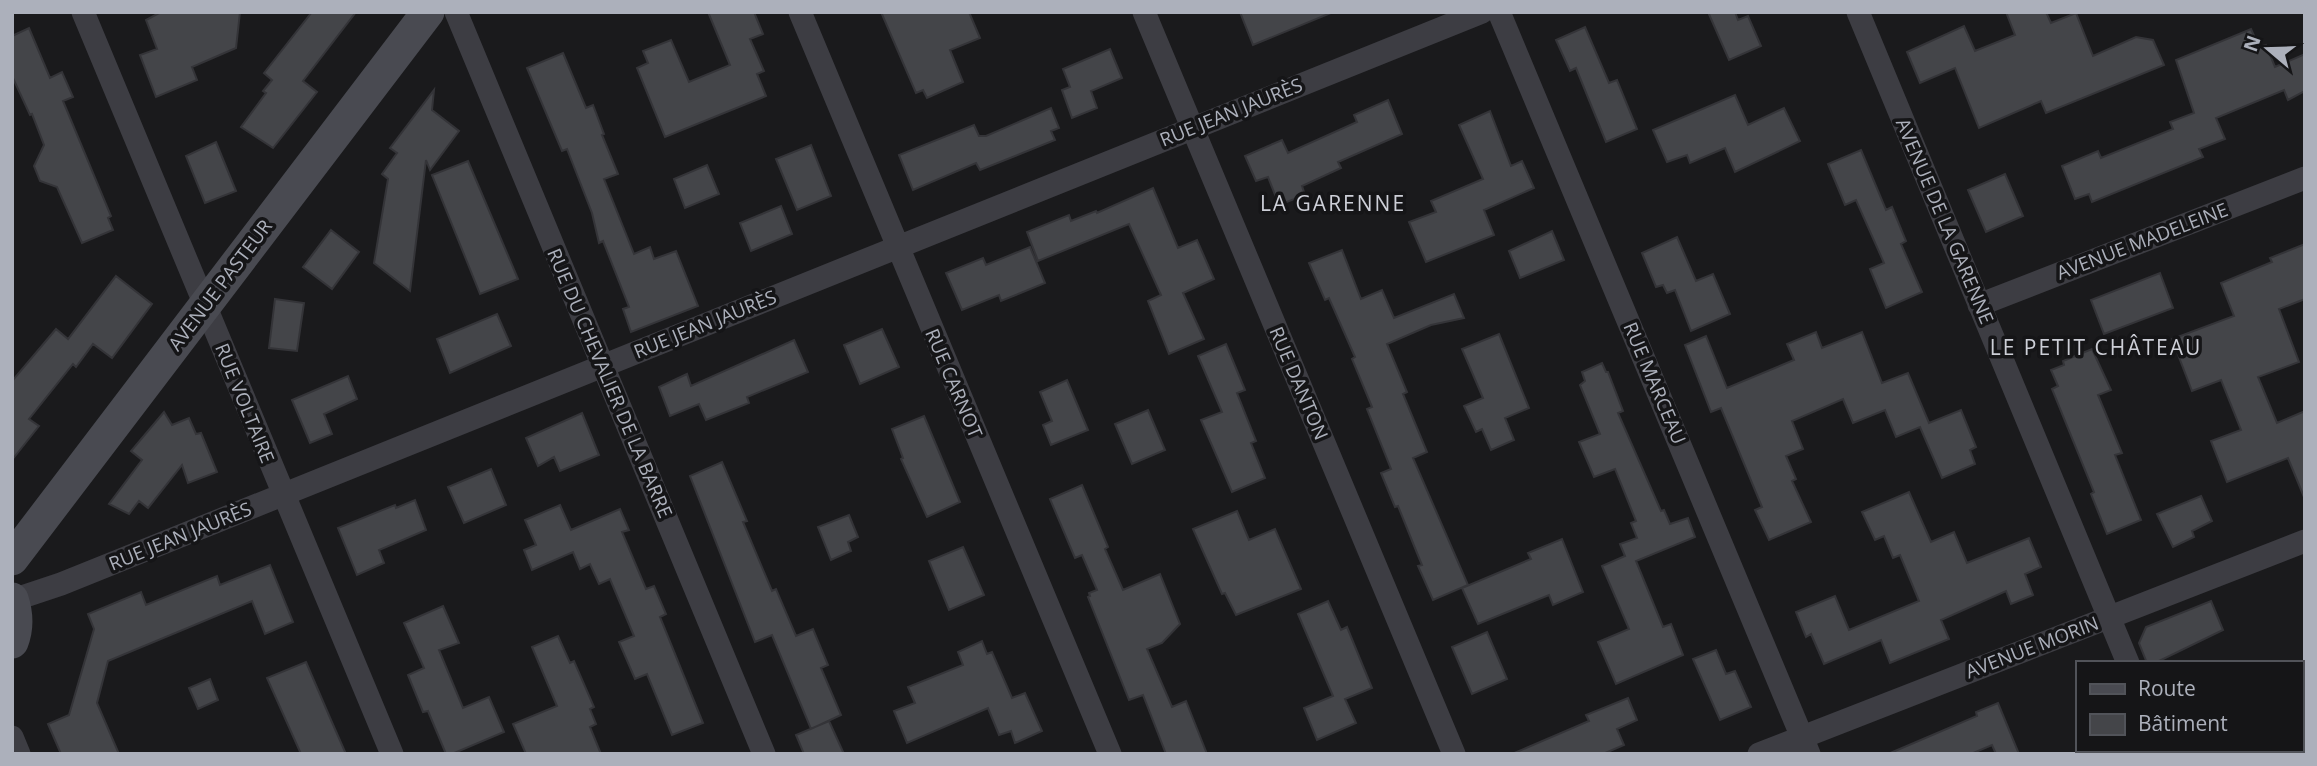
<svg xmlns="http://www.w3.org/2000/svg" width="2317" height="766" font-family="'Open Sans',sans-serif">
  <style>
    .building { fill: #444549; stroke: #343438; stroke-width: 2 }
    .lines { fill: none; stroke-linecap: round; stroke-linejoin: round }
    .street { stroke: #3d3d43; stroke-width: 23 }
    .secondary { stroke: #494a51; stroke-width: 33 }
    .labels { text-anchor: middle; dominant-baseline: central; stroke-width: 7; stroke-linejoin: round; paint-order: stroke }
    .street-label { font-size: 19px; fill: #acb0bb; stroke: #151517 }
    .neighbourhood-label { font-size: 21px; letter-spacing: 2px; fill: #cdcfd7; stroke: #151517 }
  </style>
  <rect width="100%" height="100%" fill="#1a1a1c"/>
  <!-- building -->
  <path class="building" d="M161 12H240L236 48 192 67 197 80 156 97 140 55 157 49 146 20Z
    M312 12H356L303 81 317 92 273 148 241 127 266 93 263 91 272 80 264 73Z
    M708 12H754L763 34 750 39 764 71 757 74 766 96 665 137 637 68 648 63 643 51 671 40 689 82 730 65Z
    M881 12H969L980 38 950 50 963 82 927 98 923 90 916 93Z
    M1240 12H1330L1331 13 1253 45Z
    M1708 12H1735L1738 20 1748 16 1761 46 1729 60Z
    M2006 12H2046L2051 23 2076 13 2093 56 2136 37 2153 40 2164 65 2046 113 2041 101 1979 128 1955 68 1920 83 1907 52 1964 26 1975 51 2015 35Z
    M1585 27 1609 83 1617 80 1637 129 1606 142 1576 68 1570 71 1556 40Z
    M29 28 50 78 62 72 73 97 63 101 111 216 108 218 113 230 82 243 57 187 40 181 34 166 44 145 32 114 30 115 12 76V36Z
    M2251 29 2259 47 2266 45 2275 67 2305 54V91L2288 100 2284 90 2216 118 2225 139 2199 149 2203 157 2092 202 2089 194 2075 199 2062 166 2098 151 2101 158 2173 129 2170 122 2194 113 2176 60Z
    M1110 49 1122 78 1091 91 1097 108 1072 118 1062 90 1070 87 1063 69Z
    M563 53 586 108 593 105 604 134 602 135 618 174 604 179 634 254 650 247 654 259 676 251 698 306 631 332 623 309 629 307 603 241 599 243 592 213 567 149 562 151 527 68Z
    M434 90 432 110 459 131 430 170 426 160 410 291 374 263 388 179 382 174 397 153 390 148Z
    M1735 95 1748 125 1784 108 1800 141 1735 172 1725 148 1690 163 1687 155 1667 162 1653 130Z
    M1388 100 1402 134 1338 162 1341 168 1302 186 1305 195 1279 205 1268 177 1256 181 1245 156 1282 140 1288 153 1357 122 1354 115Z
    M1051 108 1059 128 1051 131 1055 140 980 170 976 163 913 190 899 155 974 125 979 136H986Z
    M1490 111 1511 166 1522 161 1534 188 1484 210 1494 235 1426 262 1409 222 1436 212 1431 201 1483 179 1459 125Z
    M216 142 236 191 205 203 186 156Z
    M811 145 831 196 797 210 776 159Z
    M1861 150 1886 210 1892 207 1906 241 1901 244 1922 292 1886 308 1870 269 1884 263 1856 200 1845 205 1828 164Z
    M468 161 518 279 480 294 432 175Z
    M707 165 719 194 685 208 674 179Z
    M2005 174 2023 216 1986 232 1968 190Z
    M1153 188 1178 248 1197 240 1214 279 1183 293 1204 339 1169 354 1148 301 1161 295 1129 224 1038 261 1027 232 1069 215 1071 221 1096 211 1097 213Z
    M781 206 792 234 751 251 740 223Z
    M331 230 359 252 332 289 303 267Z
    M1552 231 1564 260 1520 278 1509 251Z
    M1677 237 1696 281 1713 274 1730 314 1691 331 1675 290 1667 293 1663 285 1656 287 1642 253Z
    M2305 244V299L2279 309 2299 362 2258 377 2277 423 2305 411 2304 497 2288 458 2227 482 2211 441 2241 430 2221 380 2192 391 2172 339 2234 316 2221 283 2272 262 2270 258Z
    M1030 247 1045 283 1001 301 999 295 962 310 946 273 983 258 986 265Z
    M1342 250 1361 299 1382 290 1394 318 1454 294 1464 318 1431 325 1387 344 1407 392 1403 394 1427 452 1413 458 1468 585 1433 600 1418 566 1422 565 1417 553 1398 506 1395 507 1381 473 1391 469 1367 409 1372 407 1352 359 1355 357 1329 298 1325 300 1309 263Z
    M2160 273 2173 308 2104 334 2091 300Z
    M116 276 152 304 112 358 93 344 76 367 73 364 29 419 39 426 12 460V381L56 329 68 339Z
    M275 299 304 303 297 351 269 348Z
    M497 314 511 346 450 373 437 339Z
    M882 329 899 367 860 384 844 345Z
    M1816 332 1822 348 1862 332 1882 383 1908 373 1929 423 1961 410 1976 447 1970 450 1975 464 1942 478 1920 427 1896 437 1885 410 1853 423 1843 399 1792 421 1803 449 1786 456 1796 479 1792 481 1811 522 1769 540 1755 510 1762 507 1721 408 1711 412 1685 345 1706 336 1727 388 1794 360 1787 344Z
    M1499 334 1529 408 1505 418 1514 440 1491 450 1482 429 1476 432 1464 406 1483 398 1462 349Z
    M794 340 808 372 747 397 749 403 706 420 699 404 670 416 659 387 687 374 691 386Z
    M1226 344 1245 390 1237 393 1256 441 1251 443 1265 478 1232 492 1201 420 1222 412 1198 356Z
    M2092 349 2111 390 2098 395 2122 453 2115 455 2141 520 2107 534 2091 494 2094 492 2052 389 2058 386 2051 370 2064 365 2063 361Z
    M1602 363 1606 372H1608L1623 411 1618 413 1661 511 1664 510 1670 524 1688 518 1695 537 1636 561 1663 627 1671 624 1683 655 1616 684 1598 642 1629 629 1602 566 1625 556 1620 544 1637 538 1631 523 1636 521 1615 469 1594 477 1579 442 1600 434 1580 385 1585 381 1582 372Z
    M348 376 357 399 324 414 332 434 310 443 292 400Z
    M1067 380 1088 430 1051 445 1043 425 1052 421 1040 392Z
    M1148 410 1165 450 1132 464 1115 424Z
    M164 412 172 425 189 418 196 434 201 433 217 472 188 483 182 465 148 508 139 501 129 514 109 504 142 460 131 451Z
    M582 413 599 455 560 471 554 457 538 466 526 438Z
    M924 416 960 502 927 517 901 459 903 458 892 429Z
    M722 462 747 521 743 522 772 591 776 589 796 636 813 629 828 665 821 668 841 715 811 729 772 635 755 642 690 476Z
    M491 469 506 505 464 523 448 487Z
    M1082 485 1108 547 1105 549 1123 590 1160 574 1180 624 1162 643 1147 649 1172 707 1186 701 1207 754H1166L1143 695 1129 700 1088 597 1090 596 1089 593 1097 590 1082 555 1075 558 1050 499Z
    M1909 492 1931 542 1954 532 1967 563 2029 538 2041 567 2025 574 2033 595 2011 604 2006 591 1941 620 1949 639 1890 663 1881 640 1824 664 1811 634 1806 637 1796 612 1835 596 1849 630 1919 601 1900 555 1893 558 1884 536 1875 540 1862 512Z
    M2201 496 2212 521 2192 531 2194 537 2173 547 2157 514Z
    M415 500 426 530 379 550 384 563 357 575 338 528 395 505 396 508Z
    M560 505 571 530 620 509 629 530 622 532 646 589 654 586 666 614 660 617 703 723 672 735 647 674 635 679 619 642 634 636 610 579 599 584 590 564 580 569 573 552 532 570 524 550 536 545 525 520Z
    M1237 511 1249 540 1275 529 1301 589 1236 615 1225 593 1222 594 1193 529Z
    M849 515 858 537 848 542 851 551 831 560 818 527Z
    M1562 539 1583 592 1553 605 1549 595 1478 624 1462 588 1531 559 1528 553Z
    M963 547 984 595 949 610 929 561Z
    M270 565 293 622 265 634 252 601 108 661 97 703 119 754H61L48 724 69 715 94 629 88 614 141 592 146 605 217 576 220 585Z
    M1328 601 1341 630 1347 627 1372 688 1345 699 1356 723 1317 740 1304 708 1333 696 1298 614Z
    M2211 601 2223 630 2155 663H2147L2139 643 2146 627Z
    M443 606 459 643 439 650 463 708 489 697 504 732 452 754H446L428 711 423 712 408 675 424 668 404 623Z
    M1487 632 1507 679 1472 694 1452 647Z
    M558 636 570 663 574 661 594 707 590 709 596 724 590 727 601 754H526L513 724 557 706 532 647Z
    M982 641 987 654 992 652 1012 698 1025 693 1042 731 1015 743 1011 731 999 735 988 708 907 743 894 711 915 703 908 687 963 665 958 652Z
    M1716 650 1726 674 1735 671 1751 707 1720 720 1693 659Z
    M306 662 331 720 346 754H301L267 678Z
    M210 679 218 700 198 709 189 688Z
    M1628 698 1637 720 1617 729 1624 745 1603 754H1512L1589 721 1586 715Z
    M1998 703 2019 754H1996L1992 745 1971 754H1888L1977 716 1976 712Z
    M829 721 844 754H804L796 735Z"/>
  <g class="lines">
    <!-- street -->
    <path class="street" d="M83 12 392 754
      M456 12 764 754
      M800 12 1110 754
      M1144 12 1454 754
      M1499 12 1809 754
      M1858 12 2128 663
      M1979 305 2305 178
      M13 600 61 584 1482 12
      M12 737 19 754
      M2165 750 2166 754
      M1759 754 2305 541"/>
    <!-- secondary -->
    <path class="secondary" d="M12 559 428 12
      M12 599C17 614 18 627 12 642"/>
  </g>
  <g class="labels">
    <!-- street labels -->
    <g class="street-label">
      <text transform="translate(1231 112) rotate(-22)">RUE JEAN JAURÈS</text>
      <text transform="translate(1945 221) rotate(67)">AVENUE DE LA GARENNE</text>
      <text transform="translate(2142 241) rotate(-21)">AVENUE MADELEINE</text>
      <text transform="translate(220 285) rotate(-53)">AVENUE PASTEUR</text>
      <text transform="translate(705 324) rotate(-22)">RUE JEAN JAURÈS</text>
      <text transform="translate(610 383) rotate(67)">RUE DU CHEVALIER DE LA BARRE</text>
      <text transform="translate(954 383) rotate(67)">RUE CARNOT</text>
      <text transform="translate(1299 383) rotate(67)">RUE DANTON</text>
      <text transform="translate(1655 383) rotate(67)">RUE MARCEAU</text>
      <text transform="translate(245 403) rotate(68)">RUE VOLTAIRE</text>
      <text transform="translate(180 536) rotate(-22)">RUE JEAN JAURÈS</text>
      <text transform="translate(2032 647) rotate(-21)">AVENUE MORIN</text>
    </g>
    <!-- neighbourhood labels -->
    <g class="neighbourhood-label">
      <text x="1333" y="203">LA GARENNE</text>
      <text x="2096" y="347">LE PETIT CHÂTEAU</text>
    </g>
  </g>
  <!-- border -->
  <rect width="2317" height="766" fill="none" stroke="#acb0bb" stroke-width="28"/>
  <!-- legend -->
  <rect x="2076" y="661" width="228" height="91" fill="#151517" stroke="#515359" stroke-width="2"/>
  <rect x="2090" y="684" width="35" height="10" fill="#494a51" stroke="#515359" stroke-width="2"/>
  <text x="2138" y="696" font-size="21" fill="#acb0bb">Route</text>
  <rect x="2090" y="714" width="35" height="21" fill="#444549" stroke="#515359" stroke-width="2"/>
  <text x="2138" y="731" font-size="21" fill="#acb0bb">Bâtiment</text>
  <!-- north arrow -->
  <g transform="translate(2268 49) rotate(289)" stroke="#151517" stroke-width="5" paint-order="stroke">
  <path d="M0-5L12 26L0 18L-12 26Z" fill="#acb0bb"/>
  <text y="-10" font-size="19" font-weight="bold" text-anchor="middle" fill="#acb0bb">N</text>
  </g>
</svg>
